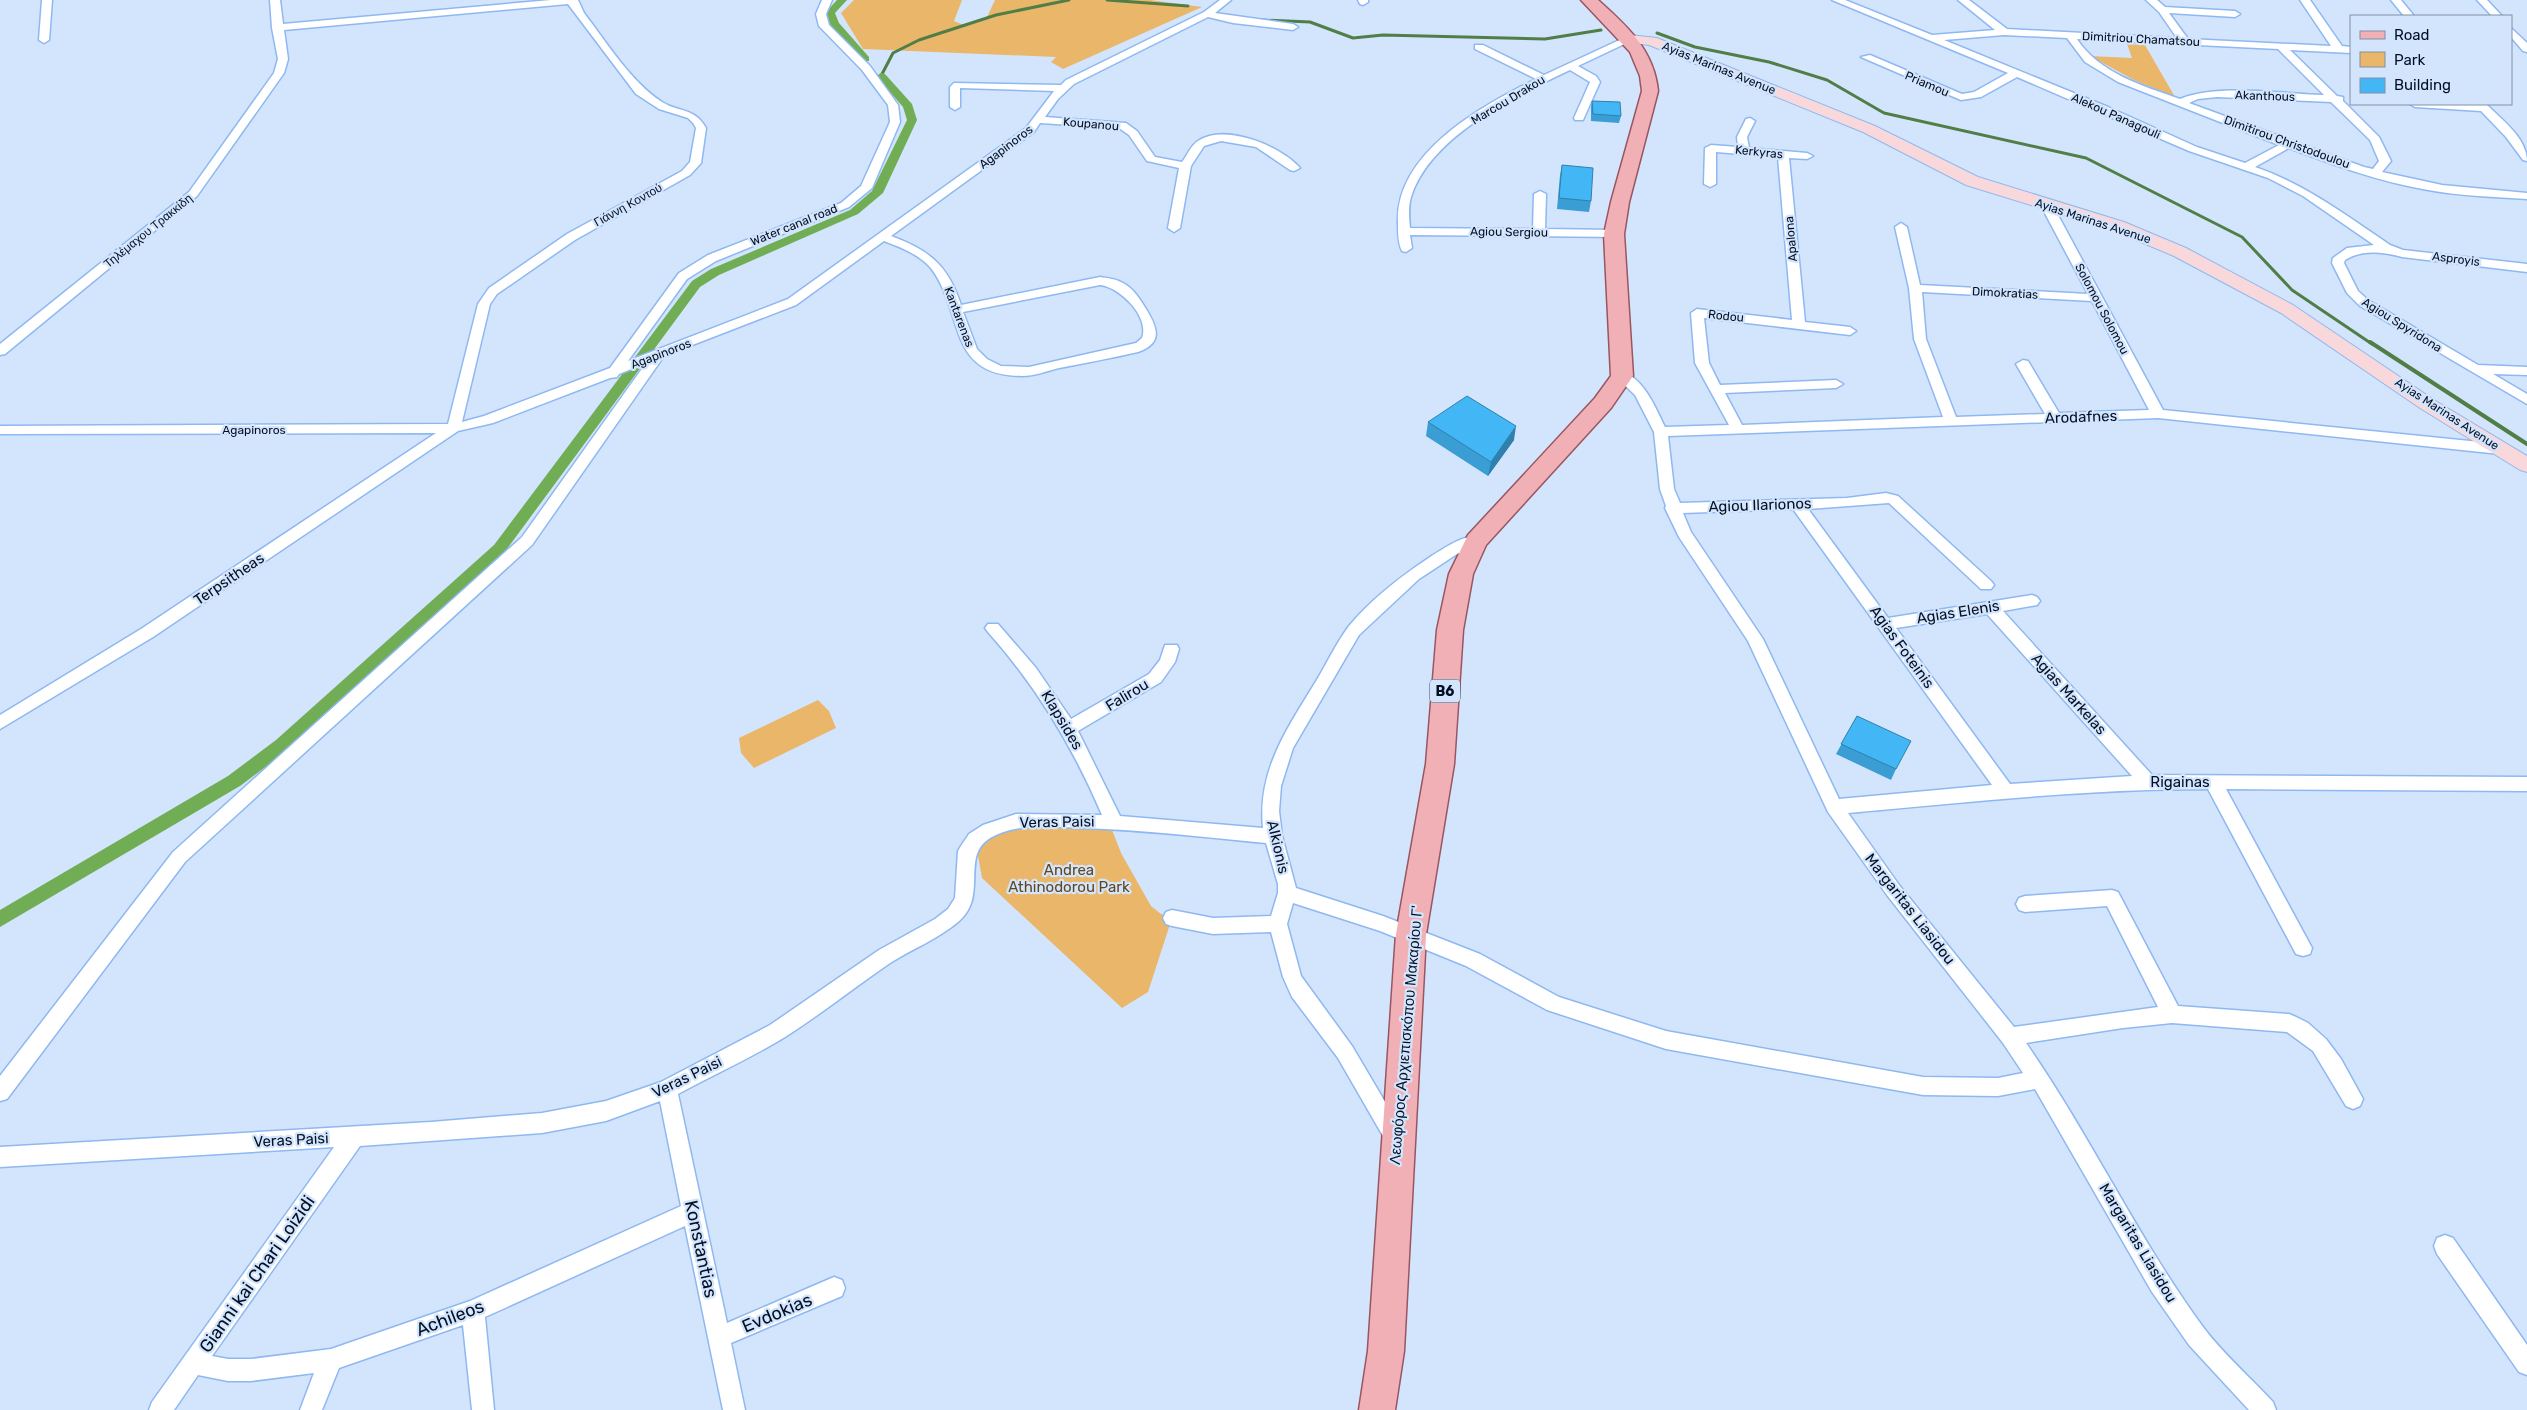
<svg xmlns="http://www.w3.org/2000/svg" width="2527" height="1410" font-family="Rubik,sans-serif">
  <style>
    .green { fill: #e9b66a }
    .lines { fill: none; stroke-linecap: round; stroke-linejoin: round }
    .stream-far1 { stroke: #507e46; stroke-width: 3 }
    .stream { stroke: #507e46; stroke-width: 4 }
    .canal { fill: #71ad55; fill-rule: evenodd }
    .street-casing { stroke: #8eb8f1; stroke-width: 3 }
    .secondary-casing { stroke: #8eb8f1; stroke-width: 2 }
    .primary-casing { stroke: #975662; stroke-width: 3 }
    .street { fill: #fff; fill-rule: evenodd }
    .secondary { fill: #f8d8da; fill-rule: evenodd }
    .primary { fill: #f1b0b5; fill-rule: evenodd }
    .wall { fill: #3a9dd3 }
    .shaded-wall { fill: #2f80ac }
    .building { fill: #43b7f5; stroke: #2f80ac }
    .labels { text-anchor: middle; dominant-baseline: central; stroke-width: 4.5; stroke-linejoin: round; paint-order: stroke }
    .far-street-label { font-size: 12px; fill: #031024; stroke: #d3e5fd }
    .shield { fill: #d3e5fd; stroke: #415065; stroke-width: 1 }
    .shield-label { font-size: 14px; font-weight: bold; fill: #031024 }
    .street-label { font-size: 15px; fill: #031024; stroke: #d3e5fd }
    .park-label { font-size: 15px; fill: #61471f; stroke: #d3e5fd }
    .near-street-label { font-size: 18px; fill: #031024; stroke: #d3e5fd }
  </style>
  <rect width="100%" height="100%" fill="#d3e5fd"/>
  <!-- green -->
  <path class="green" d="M854 0H962L954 21 966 26 987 17 995 0H1150L1202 7 1063 69 1051 62 1056 57 863 49 841 13Z
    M2127 44 2145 45 2175 97 2134 80 2090 56 2132 58Z
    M818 700 829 711 836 728 754 768 741 753 739 738Z
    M1016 821 1109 822 1121 853 1151 906 1161 914 1172 918 1148 992 1122 1008 982 878 975 839Z"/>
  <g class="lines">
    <!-- stream-far1 -->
    <path class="stream-far1" d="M1107 0 1188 6
      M1262 20 1310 22 1353 38 1383 35 1545 39 1601 30
      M1657 33 1695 47 1769 62 1827 80 1884 113 2086 158 2242 237 2292 290 2372 344
      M881 76 893 53 919 40 996 15 1069 0"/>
    <!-- stream -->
    <path class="stream" d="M2370 342 2527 444"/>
    <!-- canal -->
    <path class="canal" d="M837 0H847L835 13 839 23 869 57V61H861L831 26 825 13Z
      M881 73 885 74 912 104 917 120 883 193 858 214 719 275 700 287 504 553 288 750 240 786 0 927V910L228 776 276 740 494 545 692 281 711 269 850 210 872 191 907 120 903 107 876 76Z"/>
    <!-- street casing -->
    <g class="street-casing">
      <path id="street" d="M42 0H52L49 40 44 43 39 40Z
        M270 0H280L283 24 551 0H578L584 13C608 44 630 81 662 102 680 113 694 107 706 128L701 163 690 175 575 240 497 294 490 304 462 422 484 416 610 368 679 273 708 255 841 203 861 186 890 122 888 105 862 70 819 26 816 14 822 0H832L826 14 829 25 870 66 898 105 900 122 872 188 849 207 716 261 687 279 628 361 788 299 1026 128 1054 91 960 88V107L955 110 950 107V87L954 83 1061 85 1066 80 1204 12 1220 0H1231L1215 13 1293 24 1298 27 1293 30 1233 23 1208 17 1074 84 1058 99 1045 117 1126 123 1137 131 1155 157 1182 162C1187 156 1191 145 1198 141 1225 123 1281 146 1300 168L1294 171 1290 170 1256 147 1221 141 1204 146 1191 166 1180 228 1174 232 1168 228 1179 168 1147 161 1129 135 1119 128 1040 123 1034 132 891 236C929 250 948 265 961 305L1100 277C1108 278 1116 279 1123 283 1133 288 1140 299 1146 309 1157 327 1164 343 1138 352 1112 358 1085 363 1059 368 1047 371 1035 376 1022 376 945 376 965 311 930 267 918 254 900 247 884 241L796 305 664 356 532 545 185 862 7 1099 0 1101V1076L173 852 522 537 646 363 619 374 617 377 610 378 493 423 458 431 153 637 0 729V715L141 629 436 433 0 434V426L448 424 478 304 489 288 567 234 682 171 690 162 696 128 693 123 688 118 659 109 636 94 568 4 284 30 288 59 284 73 197 196 5 354 0 355V344L189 192 274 73 278 59 272 28ZM1100 285C1120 287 1150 317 1142 338L1136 343 1029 367 1001 366 987 359 977 349 963 312Z
        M1358 0H1368V2L1363 5 1360 4Z
        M1832 0H1845L1932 35 1995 30 1958 0H1969L2007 29 2177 38 2159 12 2146 0H2157L2165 7 2235 11 2240 14 2235 17 2169 13 2188 39 2331 46 2300 0H2310L2342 46 2351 47V53L2290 50 2337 96 2343 97V101L2379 137 2391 161 2382 172 2442 185 2527 193V199C2494 197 2461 196 2428 190 2380 182 2334 165 2289 148L2255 167C2305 184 2347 216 2390 245L2403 250 2527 264V272L2402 257C2383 252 2363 249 2345 260L2344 263 2358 291 2368 300 2478 365 2527 367V375L2493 374 2527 394V404L2360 306 2347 293 2332 263 2333 258 2347 248 2374 245 2303 196 2268 178 2189 151 2017 77 1981 97 1961 100 1861 57 1870 55 1962 94 1974 92 2008 73ZM2004 35 2067 38 2085 62 2118 82 2279 145 2245 163 2197 147 2108 107 1944 40ZM2077 39 2278 49 2324 95C2283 94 2217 83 2180 99 2143 86 2099 73 2077 39ZM2217 97 2331 102 2370 140 2379 161 2373 169 2364 167 2189 103 2198 99Z
        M2391 0H2401L2414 16H2404Z
        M2477 0H2487L2502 16H2492Z
        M2511 28 2527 43V52L2523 51 2511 37Z
        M1626 37 1635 39 1578 66 1596 76 1600 82 1583 120H1575L1574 118 1590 82 1570 70C1517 95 1430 136 1411 197 1408 207 1409 217 1410 228L1533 229 1534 194 1540 191 1546 194 1545 229 1614 230 1618 231V237L1410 235 1412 248 1406 252 1402 251C1398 243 1398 233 1398 224 1394 154 1481 106 1536 79L1475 49V45H1483L1544 75Z
        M2410 104H2486C2501 119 2527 138 2527 161L2523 160 2506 137 2481 111 2415 107Z
        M1750 118 1755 121 1747 137 1749 148 1807 153 1813 156 1807 159 1789 158 1805 322 1850 327 1856 331 1850 335 1704 318 1709 363 1720 385 1836 380 1843 384 1836 388 1725 393 1742 425 1943 417 1914 339 1909 288 1895 227 1901 223 1907 227 1920 285 2088 294 2040 204 2046 201 2052 204 2163 410 2500 444 2507 449 2500 454 2158 418 1668 436 1674 489 1680 503 1847 498 1886 493 1898 496 1991 581 1994 585 1991 589H1981L1889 503 1808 509 1888 618 2032 595 2037 597 2040 601 2037 605 2003 611 2152 775 2527 777V791L2226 789 2312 948 2310 954 2303 956 2296 954 2208 789C2088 789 1968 802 1848 813L1899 885 2014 1027 2158 1007 2107 906 2025 912 2019 910 2016 904 2019 898 2025 896 2112 890 2118 892 2178 1006 2289 1014 2296 1017 2308 1023 2326 1039 2341 1059 2363 1099 2360 1106 2353 1109 2346 1106 2313 1051 2287 1032 2172 1023 2123 1028 2026 1043C2090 1135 2137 1237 2203 1327 2223 1354 2250 1377 2273 1402L2276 1410H2249L2189 1345 2152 1292 2035 1089 1998 1096 1923 1095 1666 1049 1547 1010 1466 966 1380 931 1293 903 1287 924 1301 976 1352 1046 1401 1129 1404 1136 1401 1143 1394 1146 1387 1143 1338 1058 1292 997 1283 977 1271 932 1213 934 1172 926 1166 924 1163 918 1166 912 1172 910 1213 918 1271 916 1278 893V884L1266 843C1205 837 1143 830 1082 828 1054 827 1022 823 996 835 956 852 991 895 958 922 938 939 912 949 890 963 855 987 821 1014 785 1037 751 1058 713 1075 678 1094L727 1323 834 1277 842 1280 845 1288 842 1296 731 1343 745 1410H723L685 1226 485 1317 494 1410H472L463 1325 339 1368 322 1410H300L314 1373 251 1381H228L198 1375 174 1410H149L152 1402 334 1147 0 1167V1147L431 1122 542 1113 606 1101 661 1082 770 1025 879 950 935 919 948 909 955 898 958 851 961 846 969 834 983 825 1016 814 1102 815C1073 747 1037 687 988 632L985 628 988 624H998L1036 668 1071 719 1149 674 1160 660 1165 645H1177L1179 649 1175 662 1161 682 1078 731 1120 816 1263 828C1257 769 1289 726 1318 678 1328 661 1337 642 1349 626 1372 598 1403 575 1433 555 1445 548 1466 533 1481 537L1483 541 1481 545 1457 554 1419 579 1359 635 1293 748 1281 786 1279 811 1282 836 1296 888 1383 916 1480 954 1559 997 1666 1031 1923 1077 1998 1078 2023 1073 2003 1043 1887 895 1828 812 1748 641 1679 537 1665 508 1666 506 1660 489 1654 432 1635 395 1615 376 1622 372C1644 378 1656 409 1665 427L1729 425 1695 363 1691 313 1697 309 1792 320 1778 157 1716 152V184L1710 187 1704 184 1705 148 1711 145 1738 147 1737 137 1746 119ZM1922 292 2092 301 2149 410 2059 413 2028 361 2023 360 2016 364 2045 414 1956 417 1926 339ZM1793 509 1992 785 1839 799 1763 639 1691 532 1683 513ZM1987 614 2132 776 2010 784 1896 628ZM660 1101 681 1206 470 1301 331 1349 251 1359H228L212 1356 360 1146 542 1133 606 1121Z
        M2445 1235 2453 1238 2527 1345V1375L2519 1372 2437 1254 2434 1246 2437 1238Z"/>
    </g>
    <!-- secondary casing -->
    <g class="secondary-casing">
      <path id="secondary" d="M1630 35 1657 38 1875 126 1978 177 2124 222 2186 248 2293 305 2434 400 2527 456V472L2520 470 2420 408 2281 313 2174 256 2112 230 1966 185 1863 132 1649 45 1625 42 1623 39Z"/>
    </g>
    <!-- primary casing -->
    <g class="primary-casing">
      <path id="primary" d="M1581 0H1598C1627 26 1654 50 1658 91L1629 202 1624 234 1633 376 1611 408 1486 545 1473 574 1463 630 1454 764 1426 934 1404 1351 1395 1410H1359L1368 1351 1396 934 1426 764 1437 630 1449 574 1468 535 1595 398 1611 376 1604 234 1611 202 1642 91 1640 76 1630 52Z"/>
    </g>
    <!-- street -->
    <use href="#street" class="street"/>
    <!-- secondary -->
    <use href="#secondary" class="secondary"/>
    <!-- primary -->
    <use href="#primary" class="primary"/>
  </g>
  <!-- wall -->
  <path class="wall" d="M1592 101 1621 116 1619 123 1591 121V107Z
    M1562 165 1591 201 1589 212 1557 209 1560 175Z
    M1428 422 1514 440 1488 476 1426 436Z
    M1857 716 1896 769 1891 780 1836 754Z"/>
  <!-- shaded-wall -->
  <path class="shaded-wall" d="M1516 426 1514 440 1488 476 1491 462Z"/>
  <!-- building -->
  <path class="building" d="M1592 101 1620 102 1621 116 1593 114Z
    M1562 165 1593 168 1591 201 1559 198Z
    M1467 396 1516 426 1491 462 1428 422Z
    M1857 716 1911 741 1896 769 1841 744Z"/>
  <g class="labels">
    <!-- far-street labels -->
    <g class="far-street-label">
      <text transform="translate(2141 39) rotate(3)">Dimitriou Chamatsou</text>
      <text transform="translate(1719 68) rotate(22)">Ayias Marinas Avenue</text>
      <text transform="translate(1927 84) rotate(23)">Priamou</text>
      <text transform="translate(2265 96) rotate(2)">Akanthous</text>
      <text transform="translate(1508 100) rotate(-31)">Marcou Drakou</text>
      <text transform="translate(2116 116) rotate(24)">Alekou Panagouli</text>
      <text transform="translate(1091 124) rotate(5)">Koupanou</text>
      <text transform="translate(2287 142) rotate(20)">Dimitirou Christodoulou</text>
      <text transform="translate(1006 147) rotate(-37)">Agapinoros</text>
      <text transform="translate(1759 152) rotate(6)">Kerkyras</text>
      <text transform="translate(628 205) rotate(-29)">Γιάννη Κοντού</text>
      <text transform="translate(2093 221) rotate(18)">Ayias Marinas Avenue</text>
      <text transform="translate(794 225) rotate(-22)">Water canal road</text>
      <text transform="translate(148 231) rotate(-39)">Τηλέμαχου Τρακκίδη</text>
      <text transform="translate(1509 232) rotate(1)">Agiou Sergiou</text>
      <text transform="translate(1791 239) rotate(-95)">Apalona</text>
      <text transform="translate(2456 259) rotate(7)">Asproyis</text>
      <text transform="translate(2005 293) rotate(3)">Dimokratias</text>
      <text transform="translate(2102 309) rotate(62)">Solomou Solomou</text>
      <text transform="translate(1726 316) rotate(6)">Rodou</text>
      <text transform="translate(959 317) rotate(69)">Kantarenas</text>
      <text transform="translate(2402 325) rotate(32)">Agiou Spyridona</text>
      <text transform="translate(661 354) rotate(-21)">Agapinoros</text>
      <text transform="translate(2447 414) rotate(33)">Ayias Marinas Avenue</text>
      <text x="254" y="430">Agapinoros</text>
    </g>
    <!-- shield labels -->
    <rect class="shield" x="1430" y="679.5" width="30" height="23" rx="4"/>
    <g class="shield-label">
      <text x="1445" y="691">B6</text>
    </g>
    <!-- street labels -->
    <g class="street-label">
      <text transform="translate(2081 417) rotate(-2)">Arodafnes</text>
      <text transform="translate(1760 505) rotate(-2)">Agiou Ilarionos</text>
      <text transform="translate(229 579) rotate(-34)">Terpsitheas</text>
      <text transform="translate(1958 612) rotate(-9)">Agias Elenis</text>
      <text transform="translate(1902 647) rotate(54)">Agias Foteinis</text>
      <text transform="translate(2069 694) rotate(48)">Agias Markelas</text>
      <text transform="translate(1127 695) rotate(-31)">Falirou</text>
      <text transform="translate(1062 720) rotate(59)">Klapsides</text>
      <text x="2180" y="782">Rigainas</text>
      <text transform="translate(1057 822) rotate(-1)">Veras Paisi</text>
      <text transform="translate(1278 847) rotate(77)">Alkionis</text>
      <text transform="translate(1910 909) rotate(52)">Margaritas Liasidou</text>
      <text transform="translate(1406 1035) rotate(-85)">Λεωφόρος Αρχιεπισκόπου Μακαρίου Γ'</text>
      <text transform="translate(687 1077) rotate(-26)">Veras Paisi</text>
      <text transform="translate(291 1140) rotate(-3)">Veras Paisi</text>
      <text transform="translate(2138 1243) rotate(59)">Margaritas Liasidou</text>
    </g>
    <!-- park labels -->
    <g class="park-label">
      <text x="1069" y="870">Andrea<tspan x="1069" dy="17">Athinodorou Park</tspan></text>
    </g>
    <!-- near-street labels -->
    <g class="near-street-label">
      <text transform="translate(701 1249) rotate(78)">Konstantias</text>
      <text transform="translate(257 1274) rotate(-55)">Gianni kai Chari Loizidi</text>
      <text transform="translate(777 1313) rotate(-23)">Evdokias</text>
      <text transform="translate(450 1318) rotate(-21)">Achileos</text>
    </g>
  </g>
  <!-- legend -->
  <rect x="2350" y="15" width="162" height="90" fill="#d3e5fd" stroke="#8090a6"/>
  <rect x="2360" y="31" width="25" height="8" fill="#f1b0b5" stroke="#8090a6"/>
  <text x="2394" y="40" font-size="15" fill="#031024">Road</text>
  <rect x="2360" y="52" width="25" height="15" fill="#e9b66a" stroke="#8090a6"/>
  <text x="2394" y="65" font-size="15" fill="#031024">Park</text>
  <rect x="2360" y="78" width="25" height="15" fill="#43b7f5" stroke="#8090a6"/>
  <text x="2394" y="90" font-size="15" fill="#031024">Building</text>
</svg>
